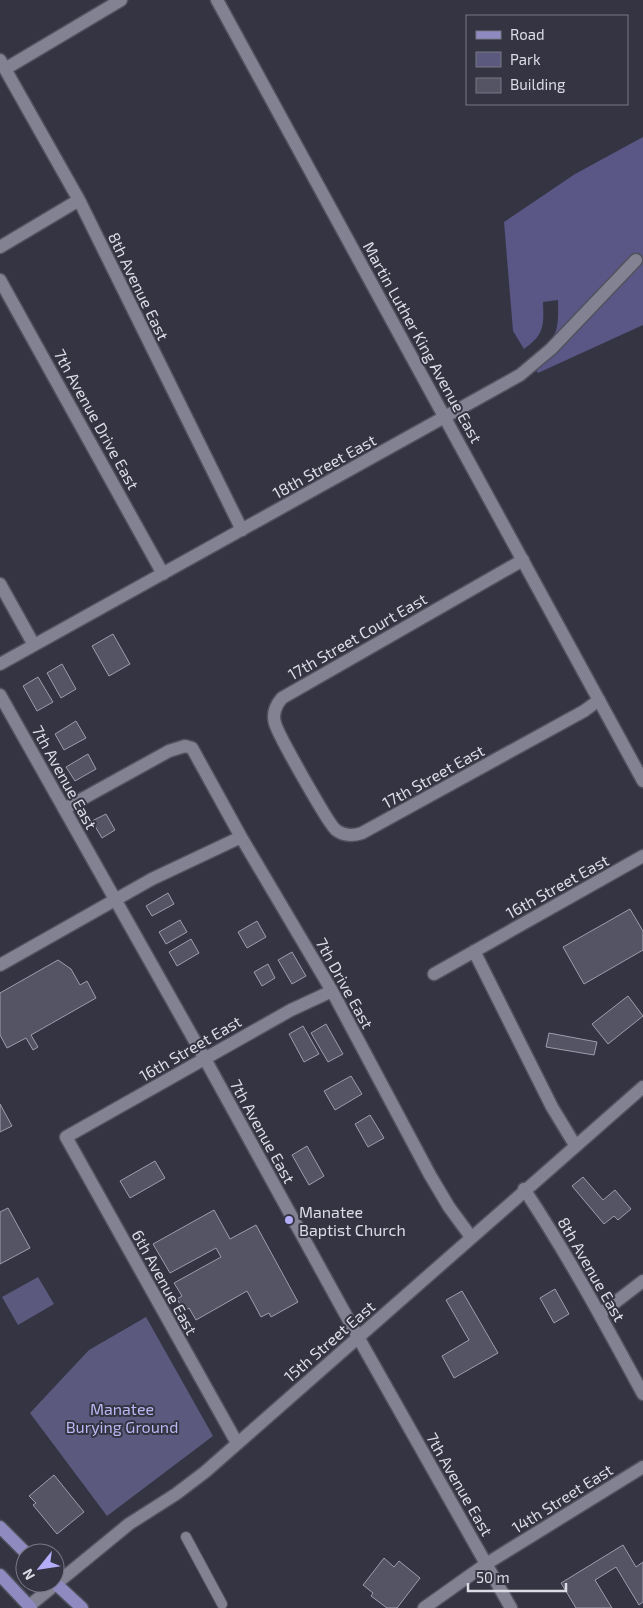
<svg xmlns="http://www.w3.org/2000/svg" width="643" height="1608" font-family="'Exo 2',sans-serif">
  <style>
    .green { fill: #5c597f }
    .forest { fill: #5a5685 }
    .building { fill: #555464; stroke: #9d9daf }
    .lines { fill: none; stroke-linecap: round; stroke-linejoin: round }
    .pedestrian-casing { stroke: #52515e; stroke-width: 12 }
    .minor-casing { stroke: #52515e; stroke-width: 15 }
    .tertiary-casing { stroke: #52515e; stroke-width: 15 }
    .secondary-casing { stroke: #52515e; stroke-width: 15 }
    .primary-casing { stroke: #52515e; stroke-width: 15 }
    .pedestrian { stroke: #828293; stroke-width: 10 }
    .minor { stroke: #828293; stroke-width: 12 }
    .tertiary { stroke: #828293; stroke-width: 12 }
    .secondary { stroke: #828293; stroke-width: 12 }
    .primary { stroke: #8f8ac0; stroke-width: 12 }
    .poi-dot { fill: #b3adf9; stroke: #343442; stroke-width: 2 }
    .labels { text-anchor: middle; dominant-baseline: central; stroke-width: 4; stroke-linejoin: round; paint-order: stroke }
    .street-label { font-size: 16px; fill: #dddce6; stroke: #343442 }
    .poi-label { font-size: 16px; fill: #dddce6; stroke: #343442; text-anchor: start }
    .park-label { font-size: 16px; fill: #bbb7f3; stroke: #343442 }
  </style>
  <rect width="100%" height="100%" fill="#343442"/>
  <!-- green -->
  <path class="green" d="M38 1277 54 1304 18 1325 2 1297Z
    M146 1317 213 1436 107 1516 30 1413 89 1350Z"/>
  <!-- forest -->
  <path class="forest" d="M643 137V325L538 373 530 361C556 337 559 336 558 300L543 302C544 326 544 335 524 349L513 331 504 222 575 174Z"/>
  <!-- building -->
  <path class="building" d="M113 634 130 664 109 676 92 646Z
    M62 664 76 689 61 698 47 673Z
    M38 677 53 702 37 711 23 686Z
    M76 721 86 738 64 750 55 734Z
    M88 754 96 769 75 781 66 767Z
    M106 814 115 830 102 838 92 821Z
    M168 893 174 904 152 916 146 906Z
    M630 909 643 931V950L584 984 563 947Z
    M180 920 187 932 166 944 159 932Z
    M257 921 266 937 247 948 238 932Z
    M191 939 199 953 177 966 169 952Z
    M292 952 306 976 292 984 278 960Z
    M58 960 71 969 80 985 87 981 96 998 31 1035 38 1047 33 1050 26 1038 7 1048 0 1035V993Z
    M268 964 275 978 262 986 254 972Z
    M628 996 643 1016 608 1044 592 1024Z
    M326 1024 343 1054 328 1062 311 1033Z
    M303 1026 319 1054 304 1062 289 1034Z
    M549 1033 597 1042 594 1055 546 1047Z
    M351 1076 362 1094 335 1110 324 1091Z
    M0 1104 12 1126 0 1132Z
    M370 1115 384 1138 368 1147 355 1124Z
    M307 1146 324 1176 309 1185 292 1155Z
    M155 1161 165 1178 130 1198 120 1181Z
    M583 1177 603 1200 615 1190 631 1209 618 1220 614 1216 604 1224 572 1186Z
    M8 1208 30 1248 0 1264V1212Z
    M214 1210 230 1239 256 1225 298 1302 271 1317 269 1313 261 1317 247 1291 196 1320 189 1308 184 1311 177 1299 182 1296 174 1283 221 1257 216 1248 170 1273 153 1244Z
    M555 1289 569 1314 554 1323 540 1298Z
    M462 1291 498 1353 454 1378 442 1356 469 1340 446 1300Z
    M54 1475 84 1512 57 1534 33 1505 36 1503 29 1496Z
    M623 1545 636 1567 643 1562V1602L639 1605 616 1567 595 1580 612 1608H576L561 1583Z
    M384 1558 394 1567 399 1561 420 1578 397 1608H387L371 1596 373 1593 363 1585Z"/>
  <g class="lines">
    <!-- pedestrian casing -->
    <g class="pedestrian-casing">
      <path id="pedestrian" d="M186 1537 222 1604"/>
    </g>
    <!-- minor casing -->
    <g class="minor-casing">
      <path id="minor" d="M0 60 79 200 242 530
        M5 69 121 0
        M0 247 79 200
        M0 280 163 574
        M523 560 282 698C276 705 272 713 275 723 277 733 329 825 336 830 344 836 353 836 362 833L584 711 599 700
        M0 584 34 645
        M0 664 520 375 551 349 636 260
        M0 695 205 1059 358 1337
        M64 809 169 751 185 746 192 748 241 837 332 991 430 1175 449 1207 471 1237
        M474 951 552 1107 575 1145
        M0 965 152 879 241 837
        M434 974 643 856
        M524 1189C568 1255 605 1324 643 1394
        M600 1314 643 1281
        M237 1443 66 1137 291 1010 332 991
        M424 1608 486 1564 643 1467"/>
    </g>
    <!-- tertiary casing -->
    <g class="tertiary-casing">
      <path id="tertiary" d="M217 0 643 781
        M358 1337 511 1608"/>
    </g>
    <!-- secondary casing -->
    <g class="secondary-casing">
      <path id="secondary" d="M29 1606 129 1524 176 1494 205 1472 643 1087"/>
    </g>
    <!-- primary casing -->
    <g class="primary-casing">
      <path id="primary" d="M0 1527 26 1553
        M0 1575 31 1608
        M55 1583 82 1608"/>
    </g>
    <!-- pedestrian -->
    <use href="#pedestrian" class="pedestrian"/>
    <!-- minor -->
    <use href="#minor" class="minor"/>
    <!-- tertiary -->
    <use href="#tertiary" class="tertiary"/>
    <!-- secondary -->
    <use href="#secondary" class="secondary"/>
    <!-- primary -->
    <use href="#primary" class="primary"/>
  </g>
  <!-- markers -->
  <circle class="poi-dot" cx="289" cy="1220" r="5"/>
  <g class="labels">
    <!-- street labels -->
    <g class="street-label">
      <text transform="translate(139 286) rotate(64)">8th Avenue East</text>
      <text transform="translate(423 342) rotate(61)">Martin Luther King Avenue East</text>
      <text transform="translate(97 419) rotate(61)">7th Avenue Drive East</text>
      <text transform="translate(324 466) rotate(-29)">18th Street East</text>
      <text transform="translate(357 636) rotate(-30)">17th Street Court East</text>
      <text transform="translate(433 776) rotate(-29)">17th Street East</text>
      <text transform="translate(65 777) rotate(61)">7th Avenue East</text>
      <text transform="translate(557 886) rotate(-29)">16th Street East</text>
      <text transform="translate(345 983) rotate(61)">7th Drive East</text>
      <text transform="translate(190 1048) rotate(-30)">16th Street East</text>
      <text transform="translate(263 1131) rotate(61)">7th Avenue East</text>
      <text transform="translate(592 1269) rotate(60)">8th Avenue East</text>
      <text transform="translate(165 1282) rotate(61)">6th Avenue East</text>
      <text transform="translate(329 1341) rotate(-41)">15th Street East</text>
      <text transform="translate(460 1484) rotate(60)">7th Avenue East</text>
      <text transform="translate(562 1498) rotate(-32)">14th Street East</text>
    </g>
    <!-- poi labels -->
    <g class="poi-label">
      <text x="299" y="1211">Manatee<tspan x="299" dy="18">Baptist Church</tspan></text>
    </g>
    <!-- park labels -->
    <g class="park-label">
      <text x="122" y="1408">Manatee<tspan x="122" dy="18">Burying Ground</tspan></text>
    </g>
  </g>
  <!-- legend -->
  <rect x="466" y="15" width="162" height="90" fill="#343442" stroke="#787784"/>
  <rect x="476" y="31" width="25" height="8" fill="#8f8ac0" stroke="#787784"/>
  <text x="510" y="40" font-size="15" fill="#dddce6">Road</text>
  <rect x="476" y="52" width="25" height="15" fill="#5c597f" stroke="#787784"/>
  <text x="510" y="65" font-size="15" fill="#dddce6">Park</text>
  <rect x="476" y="78" width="25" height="15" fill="#555464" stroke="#787784"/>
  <text x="510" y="90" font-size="15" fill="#dddce6">Building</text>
  <!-- north arrow -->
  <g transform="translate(40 1568) rotate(240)"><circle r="24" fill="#343442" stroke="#787784"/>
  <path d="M0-4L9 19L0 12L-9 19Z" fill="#b3adf9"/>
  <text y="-8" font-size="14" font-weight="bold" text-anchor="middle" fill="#dddce6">N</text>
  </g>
  <!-- scale -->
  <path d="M468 1583v8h98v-8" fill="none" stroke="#dddce6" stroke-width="2.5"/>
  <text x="476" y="1583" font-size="15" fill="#dddce6" stroke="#343442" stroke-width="4" paint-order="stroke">50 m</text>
</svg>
